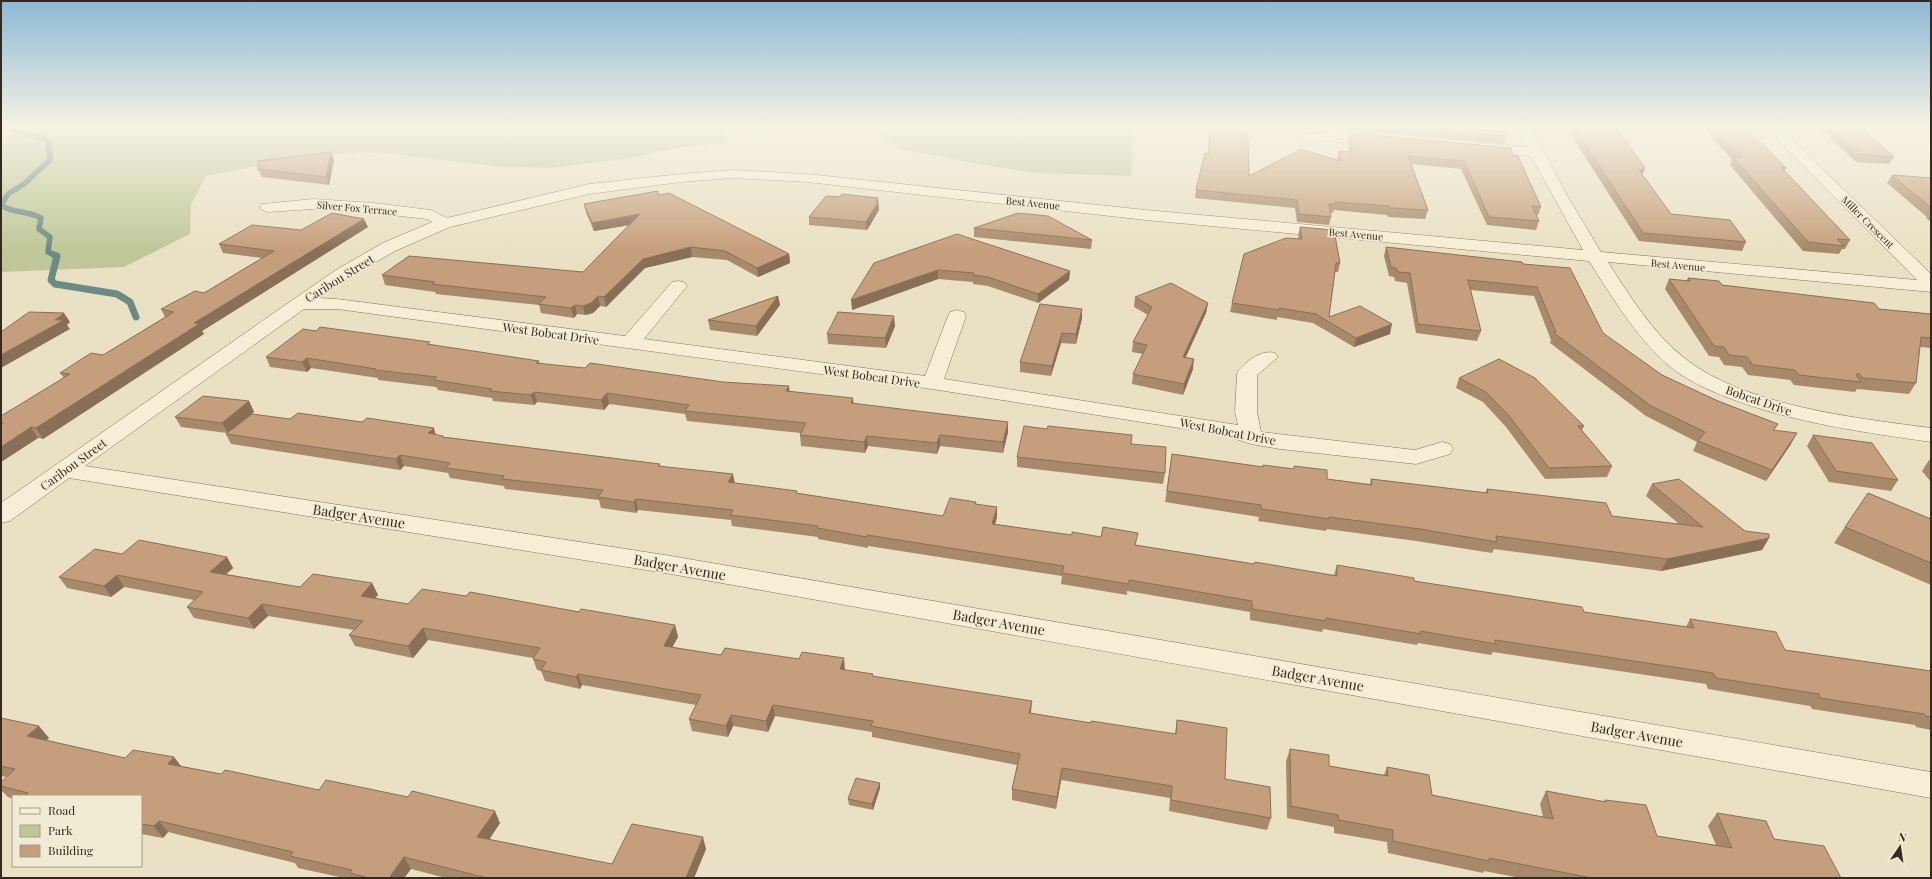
<svg xmlns="http://www.w3.org/2000/svg" width="1932" height="879" font-family="'Playfair Display',serif">
  <style>
    .green { fill: #bfc799 }
    .lines { fill: none; stroke-linecap: round; stroke-linejoin: round }
    .stream-far1 { stroke: #6d8b85; stroke-width: 5.5 }
    .stream { stroke: #6d8b85; stroke-width: 7 }
    .minor-casing { stroke: #83735c; stroke-width: 1 }
    .minor { fill: #f6eed6; fill-rule: evenodd }
    .wall { fill: #a9896c }
    .shaded-wall { fill: #8a6f58 }
    .building { fill: #c59f7d; stroke: #8a6f58 }
    .labels { text-anchor: middle; dominant-baseline: central; stroke-width: 3.5; stroke-linejoin: round; paint-order: stroke }
    .far-street-label { font-size: 10px; fill: #342a1f; stroke: #f2ebd3 }
    .street-label { font-size: 12px; fill: #342a1f; stroke: #f2ebd3 }
    .near-street-label { font-size: 14px; fill: #342a1f; stroke: #f2ebd3 }
  </style>
  <rect width="100%" height="100%" fill="#eae1c4"/>
  <!-- green -->
  <path class="green" d="M1 127H725L726 143 676 148 631 158 551 168 503 167 392 154 360 152 287 160 206 176 191 204 190 234 124 267 1 272Z
    M870 127H1134L1131 176 1035 173 978 164 900 149Z"/>
  <g class="lines">
    <!-- stream-far1 -->
    <path class="stream-far1" d="M2 127 43 138 50 144 47 148 50 152V160L24 184 8 194 1 205C13 214 28 210 41 218L39 229 50 237 48 252 57 256"/>
    <!-- stream -->
    <path class="stream" d="M54 255 57 256 51 280 55 284 117 294 130 302 136 317"/>
    <!-- minor casing -->
    <g class="minor-casing">
      <path id="minor" d="M1517 127H1531L1568 197 1601 252 1917 280 1765 127H1779L1931 274V292L1608 262C1629 295 1652 332 1683 357 1743 406 1856 418 1931 428V442C1863 432 1794 423 1729 398 1708 390 1686 380 1668 365 1636 337 1612 297 1589 261L1146 220 807 182 733 178 681 182 589 194 450 227 395 251 348 278 319 298 337 299 625 336 672 282 678 281 684 282 687 286 644 339 925 376 948 316 950 312 957 310 964 312 966 316 944 379 1238 425 1235 412 1237 373C1245 362 1261 349 1275 353L1278 357 1257 375V412L1261 432 1415 450 1442 442 1450 444 1453 449 1450 454 1416 464 1280 449 1251 444 1224 435 932 389 337 309H304L85 466 665 555 1931 772V798L665 573 69 478 10 521 1 523V503L294 299 336 270 383 243 432 222 427 219 374 213 313 209 268 212 262 210 260 207 262 204 313 199 374 203 431 210 447 218 589 184 681 174 733 170 807 174 1146 210 1583 250 1531 156 1482 151 1477 150 1475 147 1477 144 1482 143 1527 147Z
        M1343 131 1380 134 1385 135 1387 138 1385 141 1380 142 1343 139 1309 142 1304 141 1302 138 1304 135 1309 134Z"/>
    </g>
    <!-- minor -->
    <use href="#minor" class="minor"/>
  </g>
  <!-- wall -->
  <path class="wall" d="M1209 127H1227L1249 176 1337 160 1339 151 1349 152 1348 141 1350 133 1513 156 1541 207 1538 215H1536L1539 221 1536 230 1487 225 1461 169 1411 164 1428 210 1425 219 1388 217 1387 215 1334 210 1333 213 1330 212 1331 217 1329 225 1297 222 1295 208 1195 198 1196 190 1208 153Z
    M1351 127H1504L1507 136 1504 144 1350 130Z
    M1569 127H1616L1645 168 1642 174 1671 214 1746 242 1742 251 1639 241 1571 135 1572 132Z
    M1704 127H1745L1786 168 1784 171 1850 240 1845 249H1842L1839 254 1803 251 1730 165 1732 159 1710 136 1711 134Z
    M1819 127H1860L1894 157 1889 164 1856 162Z
    M331 152 334 160 329 185 262 177 258 169Z
    M1892 175 1931 178V222L1926 218 1927 217 1887 183Z
    M658 195 789 254 790 263 758 277 727 260 692 257 645 268 606 307 600 306 593 313 585 315 577 314 574 318 541 313 539 305 436 294 435 292 385 285 382 275 583 272 629 225 594 231 586 213 584 204Z
    M879 206V210L867 230 809 225V217Z
    M368 227 202 331 204 334 43 439 38 438 1 462V416L64 378 60 373 103 355 165 317 161 309 204 293 262 258 223 253 219 244 301 230Z
    M1300 227 1340 263 1338 272H1335L1329 317 1390 334 1354 347 1313 323 1277 317V320L1230 312 1232 303 1299 239 1298 236Z
    M974 228 1092 240 1091 249 974 237Z
    M1386 247 1523 264 1603 333 1662 375 1718 401 1778 424 1774 430 1791 444 1766 481 1693 451 1697 442 1646 416 1550 343 1551 340 1534 296 1470 290 1481 331 1477 341 1416 333 1407 283 1395 281 1394 277 1389 276 1384 256Z
    M874 263 1070 271 1069 280 1038 303 988 286 973 284V282L938 279 852 310Z
    M1688 278 1722 285 1879 309 1931 314V348L1920 347 1916 383 1909 394 1857 389 1855 392 1794 385 1790 380 1748 375 1742 367 1724 365 1719 357 1709 356 1665 289 1669 279 1686 281Z
    M778 296 780 305 757 336 710 330 708 320Z
    M1135 297 1208 303 1206 313 1186 357 1193 369 1183 395 1132 384 1133 374 1143 354 1132 352 1133 342 1148 315 1134 307Z
    M1082 309V318L1076 344 1061 343 1051 376 1020 372V362Z
    M895 326 886 348 828 344 827 334Z
    M431 345 539 361 540 364 790 391 854 404 1008 422V432L1003 453 940 446 937 454 868 446 865 453 801 446 800 435 801 433 687 421 685 414 609 404 604 410 537 402 534 405 493 401 492 398 438 390 436 387 378 380V378L311 368 307 372 270 367 266 357Z
    M1459 378 1584 426 1582 430 1612 466 1607 477 1545 479 1506 427 1483 402 1456 388Z
    M249 401 254 412 240 423 290 419 436 435 443 436 444 437 660 464V466L734 483 943 516 976 502V504L997 517 995 524 1136 545 1254 564 1334 575 1337 565 1414 581 1584 612 1686 627 1690 619 1785 650 1931 671V730L1916 727 1915 725 1812 709 1810 706 1708 689 1706 684 1493 652 1491 655 1418 643 1417 645 1323 629 1322 632 1250 620V612L1127 591V595L1061 584 1062 576 868 546V548L818 539V537L732 526 731 520 638 510 636 513 601 508 599 500 505 489 504 486 450 478 448 473 404 466 400 470 231 444 226 434 227 433 181 427 175 417Z
    M1813 435 1898 480 1891 491 1829 482 1807 446Z
    M1131 444 1165 473 1163 484 1017 467V457Z
    M1172 454 1262 467 1294 469V466L1327 479 1370 484 1371 479 1485 493 1487 489 1612 516 1679 524 1646 496 1652 484 1745 531 1769 538 1762 550 1661 571 1494 549 1492 553 1416 541 1327 529 1326 531 1258 521 1259 517 1165 502Z
    M1929 460H1931V482L1922 471Z
    M1868 493 1931 519V585L1834 543Z
    M122 554 227 557 233 568 226 574 300 587 372 583 378 595 374 598 408 604 466 596 675 625 678 637 672 647 721 655 845 670 1031 713 1091 723 1175 734 1177 720 1225 779 1271 818 1267 830 1169 811 1170 798 1061 780 1056 809 1012 800V789L1017 765 872 737V732L775 716 768 732 733 726 728 737 692 731 689 719 696 705 582 685 580 689 545 681 541 671 537 670 533 659V658L428 640 413 658 355 646 349 635 354 630 268 616 254 629 194 618 187 607 194 600 124 587 111 597 67 588 59 577Z
    M1 718 49 738 46 740 125 758 174 757 181 766 221 774 319 790 500 823 489 839 612 864 706 849 694 878H446L411 869 404 878H344L298 868 295 863 168 832 163 838 141 834V796H13V799L8 797 1 790V782L7 777 1 776Z
    M1290 749 1329 766 1384 775 1387 767 1432 795 1543 817 1540 804 1546 791 1604 802 1605 800 1657 836 1716 845 1708 826 1717 813 1774 839 1841 878H1521L1484 871 1483 873 1388 853 1387 842 1334 833V827L1287 818 1286 761Z
    M880 783V788L873 810 849 805 848 799Z"/>
  <!-- shaded-wall -->
  <path class="shaded-wall" d="M331 152 334 160 329 185 326 177Z
    M1645 168 1642 177 1639 170Z
    M878 198 879 210 867 230 866 222 876 201Z
    M640 214 642 223 594 231 592 223Z
    M364 219 368 227 202 331 204 334 43 439 36 428 194 323Z
    M691 247 692 257 645 268 606 307 604 297 643 259Z
    M789 254 790 263 758 277 757 268Z
    M938 270V279L852 310 851 300Z
    M1070 271 1069 280 1038 303V294Z
    M598 296 600 306 593 313 585 315 583 306Z
    M778 296 780 305 757 336 756 326Z
    M1208 303 1206 313 1181 367 1183 357Z
    M575 305 577 314 574 318 571 308Z
    M1082 309V318L1076 344V334Z
    M64 313 70 322 67 325 70 329 1 368V355L55 320Z
    M894 316 895 326 886 348 885 338Z
    M1392 324 1390 334 1354 347 1356 338Z
    M1062 333 1061 343 1051 376 1052 366Z
    M307 358 311 368 307 372 302 362Z
    M1194 359 1193 369 1183 395 1184 384Z
    M789 386 790 396 786 391Z
    M534 392 537 402 534 405 531 395Z
    M607 393 609 404 604 410 601 400Z
    M853 398 854 408 851 403Z
    M249 401 254 412 228 433 222 423Z
    M1008 422V432L1003 453V442Z
    M31 427 38 438 1 462V447Z
    M434 428 437 439 428 433Z
    M1797 433 1791 444 1766 481 1772 470Z
    M940 435V446L937 454V443Z
    M867 436 868 446 865 453 864 442Z
    M400 455 404 466 400 470 396 459Z
    M733 474 735 484 728 482Z
    M636 499 638 510 636 513 634 502Z
    M997 507V517L992 535V524Z
    M1769 538 1762 550 1661 571 1667 559Z
    M227 557 233 568 216 583 210 572Z
    M117 575 124 587 111 597 104 586Z
    M372 583 378 595 367 607 361 596Z
    M262 604 268 616 254 629 248 618Z
    M675 625 678 637 667 657 664 646Z
    M423 628 428 640 413 658 408 646Z
    M844 658 845 670 840 669Z
    M578 674 582 685 580 689 576 677Z
    M1032 701 1031 712 1028 724 1029 713Z
    M773 705 775 716 768 732 766 721Z
    M731 715 733 726 728 737 726 726Z
    M39 726 49 738 37 748 27 736Z
    M174 757 183 769 168 764Z
    M1062 768 1061 780 1056 809 1057 797Z
    M880 783V788L873 810 872 804Z
    M495 811 500 823 483 849 477 837Z
    M159 821 168 832 163 838 154 826Z
    M703 837 706 849 694 878H686Z
    M404 857 411 869 404 878H389Z"/>
  <!-- building -->
  <path class="building" d="M1210 127H1227L1248 133 1249 176 1301 149 1340 161 1339 151 1352 152 1350 133 1511 148 1513 156H1518L1541 207 1532 206 1539 221 1489 217 1464 161 1408 156 1428 210 1390 208 1389 206 1335 202V204H1329L1331 217 1299 214 1297 200 1196 190 1205 153H1209Z
    M1402 127H1504L1507 136Z
    M1574 127H1577H1576H1616L1645 168 1639 170 1671 214 1730 220 1746 242 1643 233Z
    M1715 127H1745L1786 168 1781 167 1850 240 1837 239 1844 246 1808 242 1733 157H1742L1714 128H1716Z
    M1831 127H1860L1894 157 1860 154Z
    M331 152 326 177 258 169V161Z
    M1892 175 1931 178V208Z
    M658 191V195L669 193 789 254 757 268 725 251 691 247 643 259 604 297 598 296 591 303 583 306 575 305 571 308 538 304 546 297 432 284 435 282 382 275 409 256 583 272 640 214 592 223 584 204Z
    M842 194 878 198 876 201 878 202 866 222 809 217 826 196 840 197Z
    M332 213 364 219 194 323 199 324 36 428 31 427 1 447V424L3 423 1 422V416L70 374 60 373 91 353 103 355 174 312 161 309 195 291 204 293 274 251 219 244 252 225 301 230Z
    M1018 213 1048 216 1092 240 974 228Z
    M1300 227 1334 230 1340 263H1336L1329 317 1360 306 1392 324 1356 338 1316 314 1279 308V310L1232 303 1244 254 1286 238 1302 239Z
    M957 234 1070 271 1038 294 988 277 973 275 974 273 938 270 851 300 874 263Z
    M1386 247 1522 262 1523 264 1570 268 1603 333 1662 375 1718 401 1778 424 1773 430 1797 433 1772 470 1698 441 1705 432 1651 406 1554 333 1556 332 1537 287 1468 280 1481 331 1418 324 1410 273 1398 272 1396 268 1391 267Z
    M1688 278 1719 281 1722 285 1874 303 1879 309 1931 314V338L1921 337 1916 383 1863 378 1858 373 1856 375 1861 382 1799 375 1795 370 1753 365 1747 357 1729 355 1724 347 1714 346 1669 279 1690 281Z
    M1171 283 1208 303 1183 357 1194 359 1184 384 1133 374 1147 345 1133 342 1152 307 1135 297Z
    M778 296 756 326 708 320Z
    M1040 304 1082 309 1076 334 1062 333 1052 366 1020 362Z
    M29 312 64 313 55 320H64L1 355V332Z
    M838 312 894 316 885 338 827 334Z
    M320 327 430 342 427 344 539 361 536 363 585 368 590 363 723 382 789 386 786 391 853 398 851 403 1008 422 1003 442 940 435 937 443 867 436 864 442 800 435 806 423 685 411 689 405 607 393 601 400 534 392 531 395 490 391 492 389 434 380 437 377 375 370 376 369 307 358 302 362 266 357 303 329 316 331Z
    M1499 359 1535 378 1584 426H1578L1612 466 1549 468 1510 417 1486 392 1459 378Z
    M203 396 249 401 222 423 175 417Z
    M298 413 362 422 367 418 434 428 428 433 443 436 442 437 660 464 658 466 733 474 728 482 797 491 796 493 943 516 950 498 976 502 975 504 997 507 992 524 1072 535V532L1101 537 1103 527 1138 533 1135 545 1254 564 1255 562 1337 576V565L1414 578V581L1582 607 1584 612 1694 628 1690 619 1776 632 1785 650 1931 671V717L1926 716 1924 714 1820 698 1819 694 1716 678 1713 673 1495 640 1496 644 1420 631 1421 634 1326 618V621L1252 609V601L1129 580 1128 584 1062 573 1064 566 867 535V537L817 528 818 526 730 515 733 510 636 499 634 502 598 497 603 490 502 479 504 476 446 468 450 463 400 455 396 459 226 434 252 414 290 419Z
    M1024 426 1047 429 1048 426 1132 435 1131 444 1166 447 1165 473 1017 457Z
    M1813 435 1872 443 1898 480 1836 471Z
    M1172 454 1263 467V465L1294 469V466L1327 470V479L1372 485 1371 479 1488 493 1487 489 1606 503 1612 516 1703 527 1652 484 1679 479 1745 531 1769 534V538L1667 559 1496 536 1497 542 1420 529 1329 517V519L1261 509V505L1167 491Z
    M1868 493 1931 519V563L1845 527Z
    M139 540 227 557 210 572 300 587 313 574 372 583 361 596 408 604 422 589 466 596 470 592 579 612 581 609 675 625 664 646 721 655 725 648 799 659 802 652 844 658 840 669 873 674 872 676 1032 701 1029 713 1091 723V721L1176 734 1177 720 1227 728 1225 779 1270 787 1271 818 1171 800 1172 786 1062 768 1057 797 1012 789 1020 754 871 726 873 721 773 705 766 721 731 715 726 726 689 719 701 695 578 674 576 677 541 670 546 662 533 659 540 648 423 628 408 646 349 635 363 621 262 604 248 618 187 607 203 592 117 575 104 586 59 577 95 549 122 554Z
    M1 718 39 726 27 736 125 758 133 750 174 757 168 764 221 774 225 770 319 790 326 780 408 797 412 791 495 811 477 837 612 864 632 824 703 837 686 878H487L404 857 389 878H369L350 873 352 870 290 856 293 852 159 821 154 826 141 824V796H24L28 793 1 786V782L15 769 1 766Z
    M1290 749 1329 755V766L1388 776 1387 767 1429 775 1432 795 1553 819 1546 791 1606 802 1605 800 1646 805 1657 836 1732 848 1717 813 1766 821 1774 839 1824 846 1841 878H1592L1489 858V861L1393 841V830L1339 820 1338 815 1291 806Z
    M856 778 880 783 872 804 848 799Z"/>
  <!-- sky -->
  <linearGradient id="sky" x2="0" y2="1"><stop stop-color="#8db8d5"/><stop offset="0.51" stop-color="#f6f2e4"/><stop offset="1" stop-color="#f6f2e4" stop-opacity="0"/></linearGradient>
  <rect width="1932" height="250" fill="url(#sky)"/>
  <g class="labels">
    <!-- far-street labels -->
    <g class="far-street-label">
      <text transform="translate(1033 203) rotate(6)">Best Avenue</text>
      <text transform="translate(357 208) rotate(5)">Silver Fox Terrace</text>
      <text transform="translate(1868 222) rotate(45)">Miller Crescent</text>
      <text transform="translate(1356 234) rotate(5)">Best Avenue</text>
      <text transform="translate(1678 265) rotate(5)">Best Avenue</text>
    </g>
    <!-- street labels -->
    <g class="street-label">
      <text transform="translate(339 278) rotate(-32)">Caribou Street</text>
      <text transform="translate(551 333) rotate(8)">West Bobcat Drive</text>
      <text transform="translate(872 376) rotate(8)">West Bobcat Drive</text>
      <text transform="translate(1759 400) rotate(19)">Bobcat Drive</text>
      <text transform="translate(1228 431) rotate(11)">West Bobcat Drive</text>
      <text transform="translate(73 464) rotate(-36)">Caribou Street</text>
    </g>
    <!-- near-street labels -->
    <g class="near-street-label">
      <text transform="translate(359 516) rotate(9)">Badger Avenue</text>
      <text transform="translate(680 567) rotate(10)">Badger Avenue</text>
      <text transform="translate(999 622) rotate(10)">Badger Avenue</text>
      <text transform="translate(1318 678) rotate(10)">Badger Avenue</text>
      <text transform="translate(1637 734) rotate(10)">Badger Avenue</text>
    </g>
  </g>
  <!-- border -->
  <rect width="1932" height="879" fill="none" stroke="#342a1f" stroke-width="4"/>
  <!-- legend -->
  <rect x="12" y="795" width="130" height="72" fill="#f2ebd3" stroke="#a69e8b"/>
  <rect x="20" y="808" width="20" height="6" fill="#f6eed6" stroke="#a69e8b"/>
  <text x="48" y="815" font-size="12" fill="#342a1f">Road</text>
  <rect x="20" y="825" width="20" height="12" fill="#bfc799" stroke="#a69e8b"/>
  <text x="48" y="835" font-size="12" fill="#342a1f">Park</text>
  <rect x="20" y="845" width="20" height="12" fill="#c59f7d" stroke="#a69e8b"/>
  <text x="48" y="855" font-size="12" fill="#342a1f">Building</text>
  <!-- north arrow -->
  <g transform="translate(1900 847) rotate(13)" stroke="#f2ebd3" stroke-width="3" paint-order="stroke">
  <path d="M0-3L7 15L0 10L-7 15Z" fill="#342a1f"/>
  <text y="-6" font-size="11" font-weight="bold" text-anchor="middle" fill="#342a1f">N</text>
  </g>
</svg>
